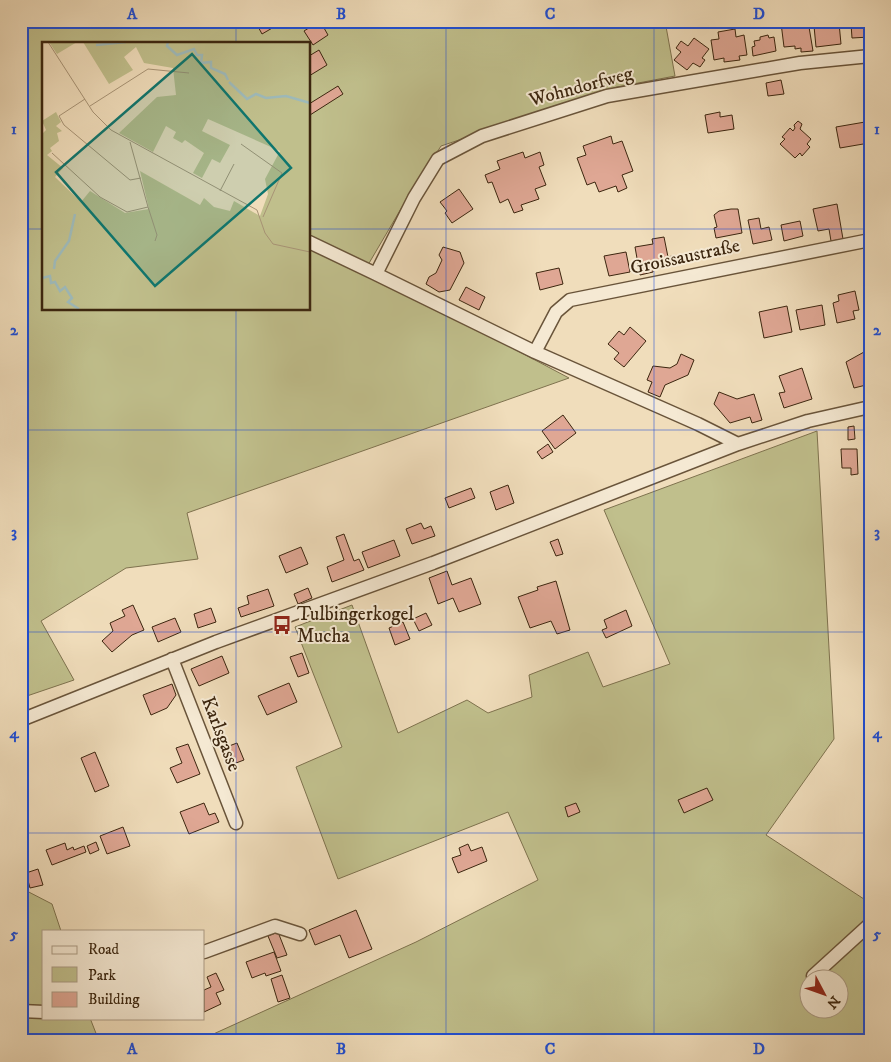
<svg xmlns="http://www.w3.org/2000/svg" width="891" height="1062" font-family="'IM FELL DW Pica',serif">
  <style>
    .green { fill: #c0bf8c; stroke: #7e724e; fill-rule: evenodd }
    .building { fill: #dfa794; stroke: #3c260f }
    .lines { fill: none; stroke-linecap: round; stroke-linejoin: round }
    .minor-casing { stroke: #69543a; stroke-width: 15 }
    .minor { stroke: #f5e9d3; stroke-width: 12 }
    .grid { fill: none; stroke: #1d4ed8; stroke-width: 1; stroke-opacity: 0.55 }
    .labels { text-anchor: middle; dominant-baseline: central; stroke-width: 4; stroke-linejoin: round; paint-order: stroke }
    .street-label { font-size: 19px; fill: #3c260f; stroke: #f5e9d3 }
    .poi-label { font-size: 19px; fill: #3c260f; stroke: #f5e9d3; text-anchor: start }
    .inset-river { fill: none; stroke: #9ebaba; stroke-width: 2.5 }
    .inset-road { fill: none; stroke: #a89476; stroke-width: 1 }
    .view { fill: #0f766e; fill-opacity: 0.15; stroke: #0f766e; stroke-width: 2.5 }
    .inset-edge { fill: none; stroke: #3c260f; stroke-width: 2.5 }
    .neatline { fill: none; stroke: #1d4ed8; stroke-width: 2 }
    .grid-label { font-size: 16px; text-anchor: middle; font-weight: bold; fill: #1d4ed8 }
  </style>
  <rect width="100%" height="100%" fill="#f0ddbb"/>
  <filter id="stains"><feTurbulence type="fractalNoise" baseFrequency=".004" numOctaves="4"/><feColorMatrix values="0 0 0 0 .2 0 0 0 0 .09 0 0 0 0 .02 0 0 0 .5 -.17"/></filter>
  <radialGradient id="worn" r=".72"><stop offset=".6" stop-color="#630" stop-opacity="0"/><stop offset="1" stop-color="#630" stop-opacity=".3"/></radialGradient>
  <!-- green -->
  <path class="green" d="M21 21H665L675 76 617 87 441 146 405 202 365 270 569 378 187 513 198 559 126 568 41 621 74 680 21 698ZM44 44H309V309H44Z
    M817 431 834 739 766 835 870 903V1041H198L416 942 538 880 508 812 338 879 296 767 342 747 295 627 352 605 398 733 467 700 488 713 532 697 529 675 588 652 603 687 670 664 604 510ZM808 980H838V1010H808Z
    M21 888 52 904 61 931H44V1018H90L99 1041H21Z"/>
  <!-- building -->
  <path class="building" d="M255 21H271L274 27 262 34Z
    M320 21 328 35 313 45 304 31Z
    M792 21H808L813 51 801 52V48L795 49V46L784 47 781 23Z
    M839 23 841 44 816 47 814 26Z
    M870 23V37L852 38 851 24Z
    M735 29 736 37 744 35 747 55 739 56 740 60 724 62V58L714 60 711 40 719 39 718 32Z
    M768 35 769 38 774 37 776 51 753 56 752 47 755 46 754 41 760 40V37Z
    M694 38 709 49 702 58 705 60 700 67 693 63 687 70 674 60 681 52 676 48 681 41 688 46Z
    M319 50 327 65 309 76V56Z
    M781 80 784 94 768 96 766 83Z
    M338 86 343 94 310 115 309 104Z
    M720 112V117L732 115 734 129 708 133 705 115Z
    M798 121 802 124 800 129 811 139 807 144 810 147 802 156 800 153 795 158 780 144 785 139 782 137 790 128 793 131 795 128 794 125Z
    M865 122 869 143 840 148 836 127Z
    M611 136 613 144 622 141 633 171 622 175 627 188 618 192 616 186 599 192 595 182 587 185 577 158 586 155 583 146Z
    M523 152 525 158 540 152 544 165 539 167 546 185 535 189 539 199 521 205 523 210 514 213 508 199 500 203 492 182 488 183 485 175 500 169 497 161Z
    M459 189 473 209 452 223 445 213 447 211 440 202Z
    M837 204 843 239 831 241 829 229 818 231 813 209Z
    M731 209H738L742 233 716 238 714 228 717 227 714 215 719 211Z
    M759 218 761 229 769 227 772 240 753 244 748 220Z
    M800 221 803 236 784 241 781 225Z
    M664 237 668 257 672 256 674 265 653 270V272L640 275 635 247 653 244 652 239Z
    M443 247 460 252 464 263 450 290 439 292 426 284 429 277 436 273 442 260 439 255Z
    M626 252 630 272 609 276 604 256Z
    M559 268 563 284 540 290 536 273Z
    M466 287 485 297 479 310 459 300Z
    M855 291 859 310 853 311 855 319 837 323 833 303 839 301 838 295Z
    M822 305 825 325 800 330 796 310Z
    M787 306 792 332 764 338 759 312Z
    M630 327 646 341 624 367 614 359 619 353 608 344 619 331 624 335Z
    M864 352 870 365V387L867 388 866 385 854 388 846 362Z
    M681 354 694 360 688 375 665 385 660 397 648 392 652 382 647 380 653 366 670 368 677 364Z
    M802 368 812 399 784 408 779 393 785 392 779 376Z
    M719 392 737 399 754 394 762 420 752 423 750 417 730 423 714 404Z
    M563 415 576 433 555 449 542 431Z
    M854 426 855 439 848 440V427Z
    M548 444 553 452 542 459 537 452Z
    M841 449H857L858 474 851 475V468H842Z
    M508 485 514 503 496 510 490 492Z
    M471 488 475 498 449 508 445 498Z
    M421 523 424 529 431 526 435 536 412 544 406 529Z
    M344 534 354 561 359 559 364 570 332 582 327 567 344 560 336 537Z
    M558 539 563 554 556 556 550 542Z
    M394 540 400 556 368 568 362 552Z
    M301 547 308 564 286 573 279 556Z
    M447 571 452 585 471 578 481 604 459 612 453 598 438 604 429 578Z
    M556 581 570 630 557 634 551 621 530 628 518 597 538 590 537 587Z
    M308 588 312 598 298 604 294 594Z
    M268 589 274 606 241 617 238 608 249 604 247 596Z
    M133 605 144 630 132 635 112 652 102 641 113 631 110 623 125 616 122 610Z
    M211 608 216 622 198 628 194 614Z
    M626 610 632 626 606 638 602 630 607 628 604 620Z
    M426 613 432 625 419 631 413 619Z
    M175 618 181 632 158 642 152 627Z
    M403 622 410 639 395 645 389 628Z
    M302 653 309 673 298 677 290 657Z
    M222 656 229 673 199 686 191 669Z
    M289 683 297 702 267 715 258 696Z
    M172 684 176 695 167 708 151 715 143 695Z
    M237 743 244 760 228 766 221 749Z
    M188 744 200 774 177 783 170 768 182 763 176 748Z
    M95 752 109 786 95 792 81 758Z
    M707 788 713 800 684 813 678 800Z
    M204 803 209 815 215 813 219 822 189 834 180 812Z
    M576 803 580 812 568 817 565 807Z
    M123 827 130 846 107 854 100 836Z
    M870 833V845L864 841Z
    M96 842 99 850 90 854 87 846Z
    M65 843 67 850 73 847 74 850 84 846 86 852 52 865 46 850Z
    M468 844 471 851 482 847 487 861 458 873 452 858 461 855 459 848Z
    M38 869 43 885 30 888 26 873Z
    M356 910 372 949 349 958 340 935 315 945 309 930Z
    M278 932 287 955 277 958 268 936Z
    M274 952 281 971 266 976 265 973 252 978 246 962Z
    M216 973 224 990 216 993 221 1004 204 1012V990L211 987 207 977Z
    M282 975 290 998 278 1002 271 979Z"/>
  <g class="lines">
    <!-- minor casing -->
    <g class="minor-casing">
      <path id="minor" d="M309 242 376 274
        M535 352 556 312 570 300 870 240
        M738 444 698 424 535 352 376 274 414 198 438 159 482 136 607 96 800 63 870 56
        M172 659 236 823
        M21 720 216 642 433 563 738 444 808 421 870 407
        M204 952 275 926 300 934
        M813 976 870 924
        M21 1011 44 1012"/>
    </g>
    <!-- minor -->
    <use href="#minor" class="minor"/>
  </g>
  <!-- grid -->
  <path class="grid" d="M236 21V44M446 21V1041M654 21V1041M21 229H44M309 229H870M236 309V1041M21 430H870M21 632H870M21 833H870"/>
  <!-- icons -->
  <defs>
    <g id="bus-bare" transform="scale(1.5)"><path d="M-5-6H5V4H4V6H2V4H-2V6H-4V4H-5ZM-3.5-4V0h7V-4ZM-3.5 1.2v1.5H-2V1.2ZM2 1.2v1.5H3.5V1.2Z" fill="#8f2418" stroke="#f5e9d3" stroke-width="2.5" paint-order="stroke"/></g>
  </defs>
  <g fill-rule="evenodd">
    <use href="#bus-bare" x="282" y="625"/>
  </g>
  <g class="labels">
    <!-- street labels -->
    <g class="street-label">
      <text transform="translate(581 87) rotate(-15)">Wohndorfweg</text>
      <text transform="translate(685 257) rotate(-12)">Groissaustraße</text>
      <text transform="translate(221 734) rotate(69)">Karlsgasse</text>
    </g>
    <!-- poi labels -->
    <g class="poi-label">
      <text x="297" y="614">Tulbingerkogel<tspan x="297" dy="22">Mucha</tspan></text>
    </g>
  </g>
  <!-- overview -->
  <g transform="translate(42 42)">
    <rect width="268" height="268" fill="#f0ddbb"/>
    <path d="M7 0H35L15 12ZM41 0H267V267H0V92L4 88 0 79 14 70 19 80 14 84 20 89 15 91 17 99 8 106 10 109 5 113 21 126 13 135 39 160 48 149 83 171 107 167 98 129 158 163 162 156 172 165 188 169 192 159 218 174 226 152 223 137 238 109 166 77 160 89 188 103 178 121 170 117 160 136 151 131 162 111 143 98 140 101 131 96 134 90 124 84 111 110 77 91 115 55 134 53 131 26 102 21 94 5 82 15 91 28 67 42Z" fill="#c0bf8c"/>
    <path class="inset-river" d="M126 0 125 4 135 13 152 7 155 13H160L159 21 169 20V26L183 32 186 38M54 3 84 0M187 40 205 57 214 52 224 56 244 54 268 61M12 227 13 219 27 199 33 172M0 236 8 234 9 241 13 240 18 249 23 245 30 256 26 260 37 267"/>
    <path class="inset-road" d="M6 0 51 70 69 88 215 168 223 191 231 202 268 210M43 57 17 74 22 83 88 138 99 136M48 64 106 27 147 31M199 102 240 131 221 175M10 111 58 155 85 170 106 165 88 100M178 149 192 122M106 165 115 193 113 199"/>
    <path class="view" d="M150 12 249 126 113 244 14 130Z"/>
    <rect width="268" height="268" class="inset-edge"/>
  </g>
  <!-- margin -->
  <rect width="891" height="1062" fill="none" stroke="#f0ddbb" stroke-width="55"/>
  <!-- legend -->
  <rect x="42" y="930" width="162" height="90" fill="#f5e9d3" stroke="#ab9b85"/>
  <rect x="52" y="946" width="25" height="8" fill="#f5e9d3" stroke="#ab9b85"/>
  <text x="88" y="954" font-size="15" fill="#3c260f">Road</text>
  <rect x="52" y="967" width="25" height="15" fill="#c0bf8c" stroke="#ab9b85"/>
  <text x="88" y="980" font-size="15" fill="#3c260f">Park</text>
  <rect x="52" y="992" width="25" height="15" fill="#dfa794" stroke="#ab9b85"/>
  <text x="88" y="1004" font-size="15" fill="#3c260f">Building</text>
  <!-- north arrow -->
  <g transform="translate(824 994) rotate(131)"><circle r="24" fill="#f5e9d3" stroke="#ab9b85"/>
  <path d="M0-4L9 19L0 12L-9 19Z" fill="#8f2418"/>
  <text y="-8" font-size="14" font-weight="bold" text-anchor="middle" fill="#3c260f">N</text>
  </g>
  <rect x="28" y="28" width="836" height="1006" class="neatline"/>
  <g class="grid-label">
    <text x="132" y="19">A</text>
    <text x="341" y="19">B</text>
    <text x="550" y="19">C</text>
    <text x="759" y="19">D</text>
    <text x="14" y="134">1</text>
    <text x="877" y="134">1</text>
    <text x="14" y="335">2</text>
    <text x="877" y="335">2</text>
    <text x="14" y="537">3</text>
    <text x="877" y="537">3</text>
    <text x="14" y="738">4</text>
    <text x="877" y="738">4</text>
    <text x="14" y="939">5</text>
    <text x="877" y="939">5</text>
    <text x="132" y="1054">A</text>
    <text x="341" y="1054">B</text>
    <text x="550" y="1054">C</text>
    <text x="759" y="1054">D</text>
  </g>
  <rect width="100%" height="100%" filter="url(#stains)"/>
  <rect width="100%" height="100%" fill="url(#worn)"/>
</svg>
